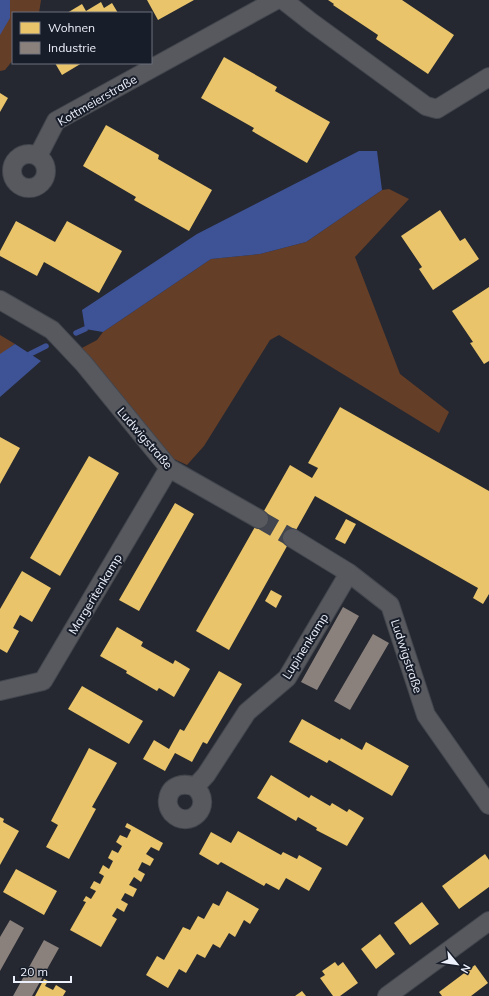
<svg xmlns="http://www.w3.org/2000/svg" width="489" height="996" font-family="Mulish,sans-serif">
  <style>
    .green { fill: #653e28 }
    .water { fill: #3e5296 }
    .homes { fill: #e9c46a }
    .industry { fill: #8a817c }
    .lines { fill: none; stroke-linecap: round; stroke-linejoin: round }
    .stream { stroke: #3e5296; stroke-width: 5.5 }
    .minor-tunnel { stroke: #43464e; stroke-width: 18; stroke-dasharray: 18 9; stroke-linecap: butt }
    .minor-casing { stroke: #43464d; stroke-width: 20 }
    .minor { stroke: #57595f; stroke-width: 18 }
    .labels { text-anchor: middle; dominant-baseline: central; stroke-width: 4; stroke-linejoin: round; paint-order: stroke }
    .street-label { font-size: 12px; fill: #ecf0fa; stroke: #181d2a }
  </style>
  <rect width="100%" height="100%" fill="#252830"/>
  <!-- green -->
  <path class="green" d="M0 0H41L39 13H13V60L5 70 0 71Z
    M389 189 409 199 355 257 400 374 449 412 439 433 279 335 270 340 204 446 187 465 163 454 80 349 97 340 103 332 211 259 260 254 306 242 382 190Z
    M0 335 15 344 0 355Z"/>
  <!-- water -->
  <path class="water" d="M0 0H10V18L0 35Z
    M359 151H377L382 190 306 242 260 254 211 259 103 332 85 329 82 310 197 234Z
    M15 344 41 361 0 397V354Z"/>
  <!-- homes -->
  <path class="homes" d="M147 0H194L158 20Z
    M328 0H402L454 35 428 74 376 39 378 35 333 5 334 4Z
    M101 2 104 8 112 3 118 13H67L82 4 86 11Z
    M224 57 277 87 275 91 330 122 307 163 252 131 254 128 201 98Z
    M55 63H82L62 75Z
    M0 93 8 98 0 112Z
    M106 125 159 155 158 159 212 190 189 231 134 200 136 197 83 166Z
    M440 210 460 241 465 238 479 259 433 290 419 269 422 267 401 236Z
    M16 221 55 242 67 221 122 251 99 293 44 262 37 276 0 256V251Z
    M489 287V361L484 364 470 343 473 342 452 311Z
    M340 407 489 491V594L483 604 473 598 478 588 315 496 229 650 196 631 290 465 312 478 318 468 308 463Z
    M0 437 20 448 0 484Z
    M89 456 119 473 60 576 30 558Z
    M175 503 194 514 139 611 119 600Z
    M346 519 356 524 345 544 335 539Z
    M22 571 51 588 32 622 20 615 13 628 19 631 7 653 0 649V609Z
    M271 590 282 596 276 608 265 601Z
    M117 627 143 642 141 646 173 664 175 660 190 669 174 697 159 688 157 691 126 673 127 671 100 656Z
    M219 671 242 684 207 744 203 742 192 762 175 753 165 771 143 759 154 740 169 749 180 729 184 731Z
    M82 686 143 721 129 744 68 709Z
    M302 719 340 740 341 738 362 750 366 742 409 766 392 796 329 760 327 763 289 742Z
    M89 748 117 763 92 807 96 809 69 859 46 847 58 825 51 821Z
    M271 775 309 798 311 795 330 806 332 803 347 812 349 809 364 818 347 846 316 830 317 828 298 817 296 821 257 798Z
    M0 817 4 819 3 822 19 831 0 865Z
    M127 823 163 843 159 851 151 847 146 854 154 859 150 866 142 862 138 870 145 874 141 882 134 877 129 885 137 889 133 897 125 893 121 900 128 904 124 912 117 908 112 916 117 919 101 947 70 930 86 902 83 901 86 896 91 899 96 891 90 888 94 881 100 884 104 876 99 873 103 865 109 869 113 861 108 858 112 850 118 853 122 846 116 842 120 835 127 838 131 830 125 827Z
    M238 831 281 855 283 852 297 859 299 855 322 868 309 891 286 878 279 890 266 883 264 886 221 862 218 865 199 854 211 832 231 843Z
    M485 854 489 860V887L459 909 442 886Z
    M16 869 57 891 44 915 3 892Z
    M227 891 259 909 250 924 244 920 235 937 229 933 220 948 213 944 205 958 197 954 186 973 179 969 168 988 146 975 157 956 164 960 183 927 190 930 198 916 204 919 213 903 219 906Z
    M422 902 439 924 410 945 394 923Z
    M380 934 395 954 376 969 361 949Z
    M335 962 338 966 343 962 358 983 340 996H333L320 978 325 975 322 971Z
    M475 965 488 983 471 996H442L439 992Z
    M44 979 48 981 45 986 53 990 56 985 66 991 63 996H35Z
    M302 991 306 996H295Z"/>
  <!-- industry -->
  <path class="industry" d="M343 607 359 616 317 690 301 682Z
    M373 634 389 643 350 710 334 701Z
    M10 920 24 928 0 971V937Z
    M44 940 59 948 32 996H13Z"/>
  <g class="lines">
    <!-- stream -->
    <path class="stream" d="M76 333 85 329
      M30 354 46 346"/>
    <!-- minor-tunnel -->
    <path class="minor-tunnel" d="M259 519 292 538"/>
    <!-- minor casing -->
    <g class="minor-casing">
      <path id="minor" d="M283 0 311 22 426 106 437 109 489 77
        M12 171a17 17 0 1 1 34 0a17 17 0 1 1-34 0Z
        M38 156 56 121 276 0
        M0 300 52 330 84 364 169 468 259 519
        M292 538 349 573 390 605 426 715 489 805
        M0 691 43 681 169 468
        M195 787C215 806 189 831 172 813 169 809 167 804 168 799 170 785 184 782 195 787L206 775 247 712 287 678 349 573
        M387 996 489 921"/>
    </g>
    <!-- minor -->
    <use href="#minor" class="minor"/>
  </g>
  <g class="labels">
    <!-- street labels -->
    <g class="street-label">
      <text transform="translate(97 100) rotate(-30)">Kottmeierstraße</text>
      <text transform="translate(145 438) rotate(49)">Ludwigstraße</text>
      <text transform="translate(95 594) rotate(-59)">Margeritenkamp</text>
      <text transform="translate(305 646) rotate(-58)">Lupinenkamp</text>
      <text transform="translate(407 656) rotate(72)">Ludwigstraße</text>
    </g>
  </g>
  <!-- legend -->
  <rect x="12" y="12" width="140" height="52" fill="#181d2a" stroke="#6d717d"/>
  <rect x="20" y="22" width="20" height="12" fill="#e9c46a" stroke="#6d717d"/>
  <text x="48" y="32" font-size="12" fill="#ecf0fa">Wohnen</text>
  <rect x="20" y="42" width="20" height="12" fill="#8a817c" stroke="#6d717d"/>
  <text x="48" y="52" font-size="12" fill="#ecf0fa">Industrie</text>
  <!-- north arrow -->
  <g transform="translate(457 964) rotate(119)" stroke="#181d2a" stroke-width="3" paint-order="stroke">
  <path d="M0-3L7 15L0 10L-7 15Z" fill="#ecf0fa"/>
  <text y="-6" font-size="11" font-weight="bold" text-anchor="middle" fill="#ecf0fa">N</text>
  </g>
  <!-- scale -->
  <path d="M14 976v6h57v-6" fill="none" stroke="#ecf0fa" stroke-width="2"/>
  <text x="20" y="976" font-size="12" fill="#ecf0fa" stroke="#181d2a" stroke-width="3" paint-order="stroke">20 m</text>
</svg>
